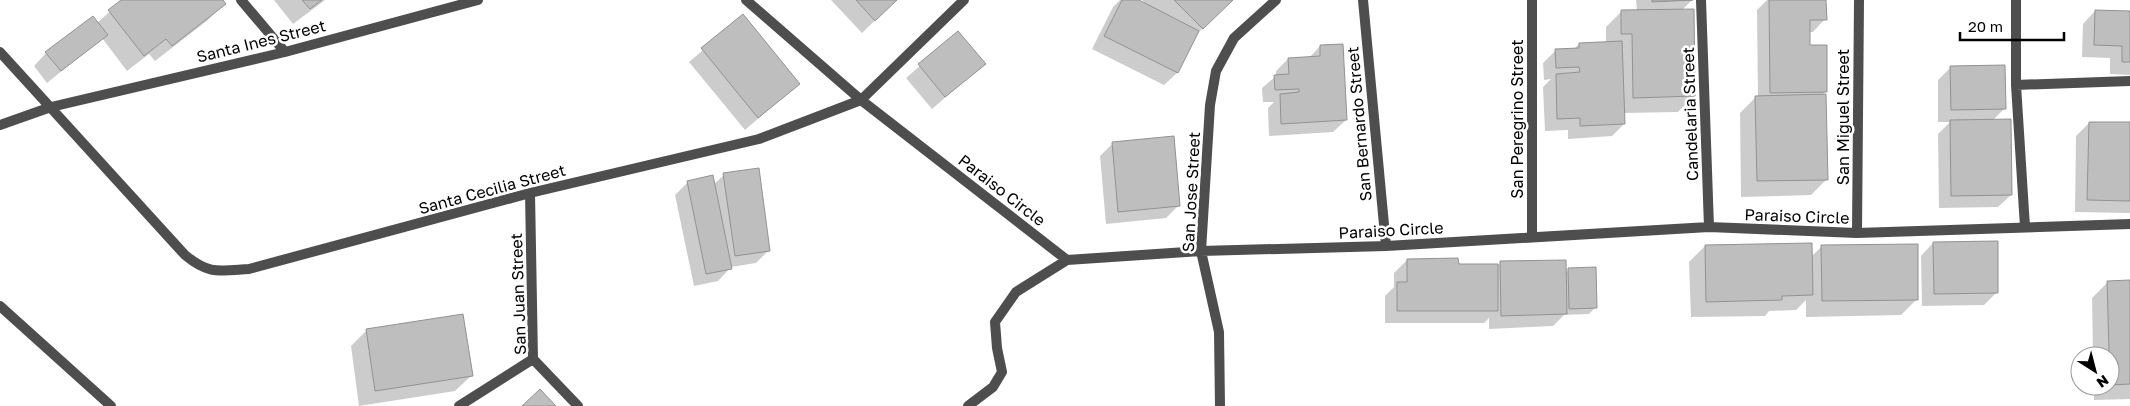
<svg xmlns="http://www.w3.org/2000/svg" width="2130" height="406" font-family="'Golos Text',sans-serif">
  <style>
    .shadow { fill: #0003 }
    .building { fill: #bebebe; stroke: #929292 }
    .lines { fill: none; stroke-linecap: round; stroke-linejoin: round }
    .street { stroke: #4e4e4e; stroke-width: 10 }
    .labels { text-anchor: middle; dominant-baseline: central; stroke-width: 5; stroke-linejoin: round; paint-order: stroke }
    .street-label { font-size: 16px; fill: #000; stroke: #fff }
  </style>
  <rect width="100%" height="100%" fill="#fff"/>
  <!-- shadow -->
  <path class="shadow" d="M123 0H221L224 4 208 20 155 61 149 54 127 71 102 38 47 83 34 66 46 53 97 23Z
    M274 0H325L293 24Z
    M831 0H896L862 33Z
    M1120 0H1136L1148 6 1142 0H1231L1197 34 1177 73 1164 85 1092 49 1113 7Z
    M1636 0H1692L1682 10 1694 96 1678 112 1624 113V124L1612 136 1568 139V130L1545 131 1543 87 1551 79 1544 80 1543 63 1556 50 1574 49 1579 44 1606 43V27L1622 11H1637Z
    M1767 0H1825V19L1813 32H1808V46L1826 91 1821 96 1827 179 1811 195 1741 197 1740 113 1756 97H1758L1757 10Z
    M2095 11 2130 12V75L2110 74V58L2082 57 2083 24Z
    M743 16 798 84 745 130 689 62Z
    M958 33 984 64 932 109 906 78Z
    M1320 46 1346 120 1333 132 1269 136 1268 108 1274 102H1263L1262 88 1276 76V71L1288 59 1309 58Z
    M1950 68 2005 108 1992 121 2011 195 1998 207 1939 208 1938 134 1950 122H1938V80Z
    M2089 123H2130V213L2075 212 2076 136Z
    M1113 143 1179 205 1166 218 1106 224 1100 156Z
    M724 175 769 250 756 263 731 267 718 281 694 286 675 195 687 183 713 185Z
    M1933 243 1997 292 1984 305 1922 306 1921 256Z
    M1705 246 1811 257 1821 247 1917 299 1901 315 1806 317V300L1796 310 1769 311 1765 316 1691 317 1689 262Z
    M1407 260 1458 266 1496 267 1501 262 1565 273 1569 269 1596 307 1589 314 1564 315 1553 326 1489 329V318L1484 323H1385V296L1394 287V273Z
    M2108 282H2130V399L2094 400V386H2110V356H2093L2092 298Z
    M367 330 471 376 455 391 359 406 351 346Z"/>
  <!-- building -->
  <path class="building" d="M121 0H223L226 4 172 46 166 39 144 56 108 10Z
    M302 0H322L310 9Z
    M856 0H897L875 21Z
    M1122 0H1139L1199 31 1178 73 1104 36Z
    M1174 0H1233L1203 29Z
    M1652 0H1693L1652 2Z
    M1769 0H1826L1827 20H1810V45H1827V92L1770 93Z
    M1694 9 1695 96 1633 98 1632 34H1621V10Z
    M2095 10 2130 11V62H2122V46L2094 45Z
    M743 14 800 84 758 118 701 48Z
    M93 16 108 35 61 71 45 52Z
    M958 31 986 64 945 97 918 64Z
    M1622 41 1625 124 1580 126V118L1557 119 1556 74 1580 72 1579 67 1556 68 1555 49 1579 48V43Z
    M1343 44 1347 120 1281 124 1280 94 1299 92V89L1275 90 1274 75 1289 74 1288 58 1320 56V45Z
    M2005 65 2006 109 1951 110 1950 66Z
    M1826 94 1828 180 1757 181 1755 96Z
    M2011 119 2012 195 1951 196 1950 120Z
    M2089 122H2130V201L2087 200Z
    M1174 136 1180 206 1118 212 1112 142Z
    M759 168 770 251 735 256 723 173Z
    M713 175 732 269 706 274 687 181Z
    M1998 241V293L1934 294 1933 242Z
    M1812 243 1813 295 1782 296V300L1706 302 1705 245Z
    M1918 244V300L1822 301 1821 245Z
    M1458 258 1459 264H1498V311H1397V282H1407V259Z
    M1566 260 1567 314 1501 316 1500 261Z
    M1596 267 1597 308 1569 309 1568 268Z
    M2130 280V384L2110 385 2107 281Z
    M463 314 473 376 375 391 366 329Z
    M540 389 556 406H522Z"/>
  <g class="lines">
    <!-- street -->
    <path class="street" d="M241 0 285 52
      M746 0 861 100 1067 260 1201 251 1386 246 1709 227 1857 233 2130 224
      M1363 0 1386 246
      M1532 0V237
      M1701 0 1709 227
      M2016 0V85L2025 227
      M0 52 185 255C209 275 219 271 249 269L530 193 759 139 861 100 964 0
      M2016 85 2130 81
      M0 125 51 107 285 52 478 0
      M530 193 533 359 578 406
      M1857 233 1859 0
      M0 306 111 406
      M459 406 533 359
      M968 406 993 387 1002 372 997 348 995 322 1016 292 1067 260
      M1220 406 1219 332 1201 251 1210 105 1216 71 1234 38 1276 0"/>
  </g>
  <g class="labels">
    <!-- street labels -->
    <g class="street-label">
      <text transform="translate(261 41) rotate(-14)">Santa Ines Street</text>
      <text transform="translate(1690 114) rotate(-92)">Candelaria Street</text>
      <text transform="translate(1843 117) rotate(-90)">San Miguel Street</text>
      <text transform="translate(1517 119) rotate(-90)">San Peregrino Street</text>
      <text transform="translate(1359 124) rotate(-95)">San Bernardo Street</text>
      <text transform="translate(492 189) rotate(-15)">Santa Cecilia Street</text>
      <text transform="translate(1002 190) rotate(38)">Paraiso Circle</text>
      <text transform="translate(1191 192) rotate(-87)">San Jose Street</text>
      <text transform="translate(1797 216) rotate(2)">Paraiso Circle</text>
      <text transform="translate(1391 230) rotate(-3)">Paraiso Circle</text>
      <text transform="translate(518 294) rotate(-92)">San Juan Street</text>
    </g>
  </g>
  <!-- north arrow -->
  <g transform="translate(2095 371) rotate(144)"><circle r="24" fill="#ffffff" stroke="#999999"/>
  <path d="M0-4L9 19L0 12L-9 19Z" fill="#000000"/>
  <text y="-8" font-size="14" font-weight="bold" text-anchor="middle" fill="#000000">N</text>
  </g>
  <!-- scale -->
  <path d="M1960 32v8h104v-8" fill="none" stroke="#000000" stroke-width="2.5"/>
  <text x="1968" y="32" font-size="15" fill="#000000" stroke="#ffffff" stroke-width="4" paint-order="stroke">20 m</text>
</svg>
